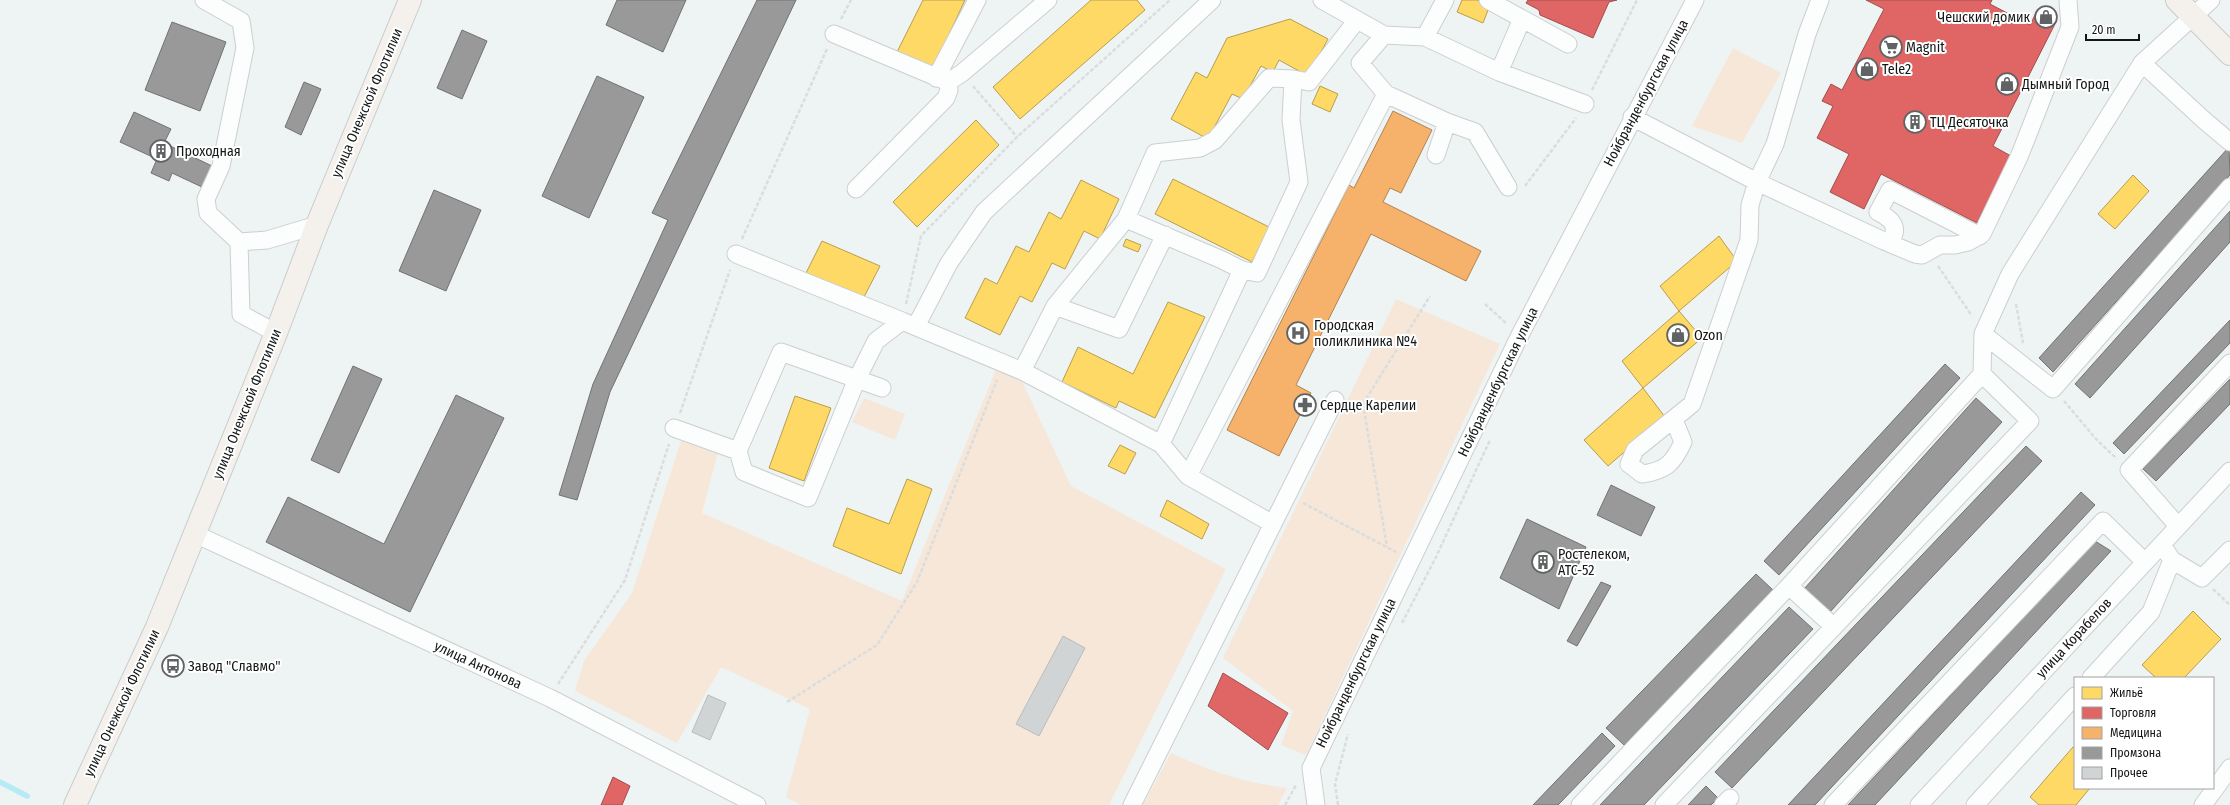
<svg xmlns="http://www.w3.org/2000/svg" width="2230" height="805" font-family="'Fira Sans Condensed',sans-serif">
  <style>
    .green { fill: #f6e7d9 }
    .homes { fill: #ffd966; stroke: #b89e4e }
    .shops { fill: #e06666; stroke: #a24e4e }
    .health { fill: #f6b26b; stroke: #b28352 }
    .industry { fill: #999; stroke: #717272 }
    .lines { fill: none; stroke-linecap: round; stroke-linejoin: round }
    .stream { stroke: #b5ebf5; stroke-width: 5.5 }
    .building { fill: #d0d4d5; stroke: #b8bcbc }
    .minor-casing { stroke: #cbcfd0; stroke-width: 19 }
    .major-casing { stroke: #c9cccc; stroke-width: 24 }
    .path { stroke: #dbdddd; stroke-width: 2.5; stroke-dasharray: 4 2; stroke-linecap: butt }
    .minor { stroke: #fcfdfd; stroke-width: 17 }
    .major { stroke: #f4f0ec; stroke-width: 22 }
    .labels { text-anchor: middle; dominant-baseline: central; stroke-width: 4; stroke-linejoin: round; paint-order: stroke }
    .poi-label { font-size: 14px; fill: #131616; stroke: #fff; text-anchor: start }
    .street-label { font-size: 14px; fill: #131616; stroke: #fff }
  </style>
  <rect width="100%" height="100%" fill="#eef3f4"/>
  <!-- green -->
  <path class="green" d="M1733 48 1781 73 1742 143 1692 126Z
    M1396 299 1500 344 1306 755 1281 745 1293 711 1223 658Z
    M997 367 1019 375 1071 486 1226 569 1109 805H801L786 797 810 709 721 667 677 743 575 691 584 661 632 593 681 441 718 452 702 513 902 601Z
    M864 398 905 414 895 440 852 422Z
    M1171 753C1213 772 1241 782 1287 788L1278 805H1143Z"/>
  <!-- homes -->
  <path class="homes" d="M923 0H965L932 71 896 54Z
    M1091 0H1137L1145 10 1020 119 993 87Z
    M1462 0H1477L1490 5 1483 23 1457 12Z
    M1290 19 1328 39 1308 76 1279 60 1273 72 1261 66 1243 99 1232 94 1208 139 1171 119 1196 72 1207 78 1227 38Z
    M1320 86 1338 94 1330 112 1312 104Z
    M976 120 999 145 917 227 893 202Z
    M2133 175 2149 191 2115 229 2098 214Z
    M1173 179 1269 227 1252 262 1155 214Z
    M1081 180 1119 199 1100 239 1084 231 1065 269 1052 263 1032 302 1020 296 1000 335 965 318 985 278 997 284 1016 246 1029 252 1049 212 1061 219Z
    M1719 236 1737 261 1679 311 1660 286Z
    M1126 239 1141 245 1138 252 1123 246Z
    M822 241 880 266 864 297 806 273Z
    M1168 302 1205 317 1155 418 1119 401 1116 408 1062 382 1078 347 1133 374Z
    M1679 311 1702 338 1643 388 1622 361Z
    M1643 388 1665 417 1608 466 1584 440Z
    M795 396 831 408 804 481 769 468Z
    M1120 445 1136 453 1125 474 1108 466Z
    M907 479 932 489 901 574 833 546 847 508 889 524Z
    M1167 500 1209 524 1202 539 1160 516Z
    M2193 611 2221 639 2184 678H2156L2142 665Z
    M2073 747 2075 748V788H2090L2076 805H2039L2030 797Z"/>
  <!-- shops -->
  <path class="shops" d="M1528 0H1617L1609 2 1593 38 1540 15 1539 10 1526 3Z
    M1866 0H1992L1990 4 2030 25 2037 11 2057 20 1993 146 2011 156 1977 223 1881 174 1864 209 1830 192 1849 154 1817 138 1833 106 1822 101 1831 84 1842 90 1884 9Z
    M1223 673 1288 713 1268 750 1208 706Z
    M613 777 630 786 622 805H601Z"/>
  <!-- health -->
  <path class="health" d="M1393 111 1432 130 1401 193 1390 188 1383 202 1481 251 1466 281 1371 234 1296 385 1311 393 1279 456 1227 430 1349 185 1354 188Z"/>
  <!-- industry -->
  <path class="industry" d="M617 0H686L663 52 606 25Z
    M757 0H796L610 392 577 500 559 495 593 384 668 220 652 213Z
    M172 22 226 42 200 111 145 90Z
    M462 30 487 41 462 99 437 88Z
    M597 76 644 97 589 218 542 196Z
    M304 82 321 89 301 135 285 127Z
    M134 112 171 129 164 143 212 166 202 187 172 173 169 181 151 173 157 159 120 142Z
    M2229 147 2230 175 2053 372 2039 358Z
    M434 190 481 210 446 291 399 271Z
    M2230 211V242L2090 398 2075 384Z
    M2230 320V343L2124 454 2113 443Z
    M1945 364 1960 378 1779 575 1764 561Z
    M353 366 382 379 339 473 311 460Z
    M2230 379V404L2156 481 2143 469Z
    M456 395 504 418 410 612 266 542 288 497 384 544Z
    M1976 398 2002 422 1830 612 1804 589Z
    M2026 446 2042 461 1732 788 1715 772Z
    M1611 485 1655 507 1641 536 1597 515Z
    M2081 492 2095 505 1815 805H1788Z
    M1527 519 1586 547 1559 609 1500 578Z
    M2095 541 2111 551 1875 805H1848Z
    M1756 574 1774 591 1624 745 1606 728Z
    M1601 582 1611 586 1577 646 1567 641Z
    M1789 607 1813 629 1644 805H1600Z
    M1602 733 1615 746 1558 805H1533Z
    M1706 786 1718 798 1711 805H1688Z"/>
  <g class="lines">
    <!-- stream -->
    <path class="stream" d="M0 782 27 796"/>
  </g>
  <!-- building -->
  <path class="building" d="M1063 636 1085 648 1039 736 1016 724Z
    M708 695 726 703 710 740 692 732Z"/>
  <g class="lines">
    <!-- minor casing -->
    <g class="minor-casing">
      <path id="minor" d="M204 0 241 21 245 48 221 166 206 199 208 213 239 242 267 240 317 225
        M1322 0 1384 35 1425 37 1499 72 1585 104
        M1488 0 1568 44
        M834 34 948 82
        M1425 37 1445 0
        M2142 63 2205 121 2230 142
        M1499 72 1522 19
        M936 78 977 0
        M1386 94 1447 122 1475 132 1508 187
        M1632 117 1757 182 1884 241 1915 254 1922 255 1940 245H1955L1968 242 1982 234 2019 157 2070 27 2068 0
        M1436 155 1447 122
        M856 189 946 98 949 90 948 82 962 73 1048 0
        M1126 219 1220 259 1242 270 1161 444
        M1884 241 1891 240C1900 226 1890 218 1878 212L1890 190 1980 236
        M239 242 241 314 276 333
        M736 254 902 321
        M1242 270 1257 273 1299 182 1291 120 1293 79 1309 82 1357 20
        M1055 306 1119 329 1165 235
        M916 326 949 263 984 212 1212 0
        M1983 334 2053 389 2230 187
        M1022 371 1055 306 1126 219 1155 153 1200 148 1215 140 1269 78 1293 79
        M882 388 781 352 738 451 744 472 808 498 857 379 876 341 902 321 1022 371 1161 444 1188 476 1273 524
        M1674 420 1683 442C1673 464 1665 471 1642 474L1629 464 1635 450 1692 404 1749 240 1750 205 1757 182 1775 144 1807 34 1820 0
        M674 428 738 451
        M1188 476 1386 94 1360 63 1384 35
        M2178 526 2129 470 2230 363
        M195 534 550 698 757 805
        M2166 551 2172 560 2202 578 2230 550
        M1789 586 1834 627
        M2091 678 2151 612 2172 560
        M1132 805 1335 400
        M1316 805 1311 768 1520 335 1695 0
        M1580 805 1789 586 1982 374 1983 334 2010 274 2142 63 2211 0
        M1664 805 2030 421 1982 374
        M1723 805 1730 798
        M1833 805 2103 521 2145 562
        M1919 805 2230 471
        M1975 805 2075 696
        M2203 805 2230 768"/>
    </g>
    <!-- major casing -->
    <g class="major-casing">
      <path id="major" d="M2177 0 2230 54
        M75 805 157 627 276 333 317 225 410 0"/>
    </g>
    <!-- path -->
    <path class="path" d="M841 19 851 0
      M973 86 1017 137
      M1592 90 1637 0
      M1525 186 1576 118
      M742 239 827 49
      M1938 266 1972 316
      M906 304 921 236 1017 137 1170 0
      M1485 304 1507 324
      M2016 304 2023 343
      M2064 401 2096 439 2117 459
      M1351 402 1363 404 1387 547
      M1363 404 1430 296
      M680 413 730 270
      M1303 503 1396 552
      M2213 589 2230 605
      M1402 623 1436 557 1490 440
      M558 684 625 580 669 444
      M787 702 877 645 917 582 997 380
      M1285 805 1296 785
      M1338 805 1335 784 1348 734"/>
    <!-- minor -->
    <use href="#minor" class="minor"/>
    <!-- major -->
    <use href="#major" class="major"/>
  </g>
  <!-- icons -->
  <defs>
    <g id="shop-ring" transform="scale(1.15)"><circle r="9.5" fill="#fff" stroke="#606364" stroke-width="1.5"/><path d="M-5-2.5h2.3a2.7 3.5 0 0 1 5.4 0H5L5.5 6h-11ZM-1.5-2.5h3a1.5 2.3 0 0 0-3 0Z" fill="#606364"/></g>
    <g id="supermarket-ring" transform="scale(1.15)"><circle r="9.5" fill="#fff" stroke="#606364" stroke-width="1.5"/><path d="M-6-5.5h2.5l.6 2H6L4.5 2H-2.5L-4.4-4H-6ZM-1.5 3.2a1.3 1.3 0 1 0 .1 0ZM3 3.2a1.3 1.3 0 1 0 .1 0Z" fill="#606364"/></g>
    <g id="building-ring" transform="scale(1.15)"><circle r="9.5" fill="#fff" stroke="#606364" stroke-width="1.5"/><path d="M-4-6H4V6H1V3H-1V6H-4ZM-2.5-4.3h1.7v1.8h-1.7ZM.8-4.3h1.7v1.8H.8ZM-2.5-1h1.7V.8h-1.7ZM.8-1h1.7V.8H.8Z" fill="#606364"/></g>
    <g id="hospital-ring" transform="scale(1.15)"><circle r="9.5" fill="#fff" stroke="#606364" stroke-width="1.5"/><path d="M-5-5h3v3.5h4V-5h3V5h-3V1.5h-4V5h-3Z" fill="#606364"/></g>
    <g id="pharmacy-ring" transform="scale(1.15)"><circle r="9.5" fill="#fff" stroke="#606364" stroke-width="1.5"/><path d="M-2-6h4v4h4v4h-4v4h-4v-4h-4v-4h4Z" fill="#606364"/></g>
    <g id="bus-ring" transform="scale(1.15)"><circle r="9.5" fill="#fff" stroke="#606364" stroke-width="1.5"/><path d="M-5-6H5V4H4V6H2V4H-2V6H-4V4H-5ZM-3.5-4V0h7V-4ZM-3.5 1.2v1.5H-2V1.2ZM2 1.2v1.5H3.5V1.2Z" fill="#606364"/></g>
  </defs>
  <g fill-rule="evenodd">
    <use href="#shop-ring" x="2046" y="17"/>
    <use href="#supermarket-ring" x="1891" y="47"/>
    <use href="#shop-ring" x="1867" y="69"/>
    <use href="#shop-ring" x="2007" y="84"/>
    <use href="#building-ring" x="1915" y="122"/>
    <use href="#building-ring" x="161" y="151"/>
    <use href="#hospital-ring" x="1298" y="333"/>
    <use href="#shop-ring" x="1678" y="335"/>
    <use href="#pharmacy-ring" x="1305" y="405"/>
    <use href="#building-ring" x="1543" y="562"/>
    <use href="#bus-ring" x="173" y="666"/>
  </g>
  <g class="labels">
    <!-- poi labels -->
    <g class="poi-label">
      <text x="2030" y="17" text-anchor="end">Чешский домик</text>
      <text x="1906" y="47">Magnit</text>
      <text x="1882" y="69">Tele2</text>
      <text x="2022" y="84">Дымный Город</text>
      <text x="1930" y="122">ТЦ Десяточка</text>
      <text x="176" y="151">Проходная</text>
      <text x="1314" y="325">Городская<tspan x="1314" dy="16">поликлиника №4</tspan></text>
      <text x="1694" y="335">Ozon</text>
      <text x="1320" y="405">Сердце Карелии</text>
      <text x="1558" y="554">Ростелеком,<tspan x="1558" dy="16">АТС-52</tspan></text>
      <text x="188" y="666">Завод "Славмо"</text>
    </g>
    <!-- street labels -->
    <g class="street-label">
      <text transform="translate(1646 93) rotate(-62)">Нойбранденбургская улица</text>
      <text transform="translate(367 103) rotate(-67)">улица Онежской Флотилии</text>
      <text transform="translate(1498 382) rotate(-64)">Нойбранденбургская улица</text>
      <text transform="translate(247 404) rotate(-68)">улица Онежской Флотилии</text>
      <text transform="translate(2074 638) rotate(-47)">улица Корабелов</text>
      <text transform="translate(478 665) rotate(25)">улица Антонова</text>
      <text transform="translate(1356 673) rotate(-64)">Нойбранденбургская улица</text>
      <text transform="translate(122 703) rotate(-65)">улица Онежской Флотилии</text>
    </g>
  </g>
  <!-- legend -->
  <rect x="2074" y="677" width="140" height="112" fill="#ffffff" stroke="#a1a2a2"/>
  <rect x="2082" y="687" width="20" height="12" fill="#ffd966" stroke="#a1a2a2"/>
  <text x="2110" y="697" font-size="12" fill="#131616">Жильё</text>
  <rect x="2082" y="707" width="20" height="12" fill="#e06666" stroke="#a1a2a2"/>
  <text x="2110" y="717" font-size="12" fill="#131616">Торговля</text>
  <rect x="2082" y="727" width="20" height="12" fill="#f6b26b" stroke="#a1a2a2"/>
  <text x="2110" y="737" font-size="12" fill="#131616">Медицина</text>
  <rect x="2082" y="747" width="20" height="12" fill="#999999" stroke="#a1a2a2"/>
  <text x="2110" y="757" font-size="12" fill="#131616">Промзона</text>
  <rect x="2082" y="767" width="20" height="12" fill="#d0d4d5" stroke="#a1a2a2"/>
  <text x="2110" y="777" font-size="12" fill="#131616">Прочее</text>
  <!-- scale -->
  <path d="M2086 34v6h53v-6" fill="none" stroke="#131616" stroke-width="2"/>
  <text x="2092" y="34" font-size="12" fill="#131616" stroke="#ffffff" stroke-width="3" paint-order="stroke">20 m</text>
</svg>
